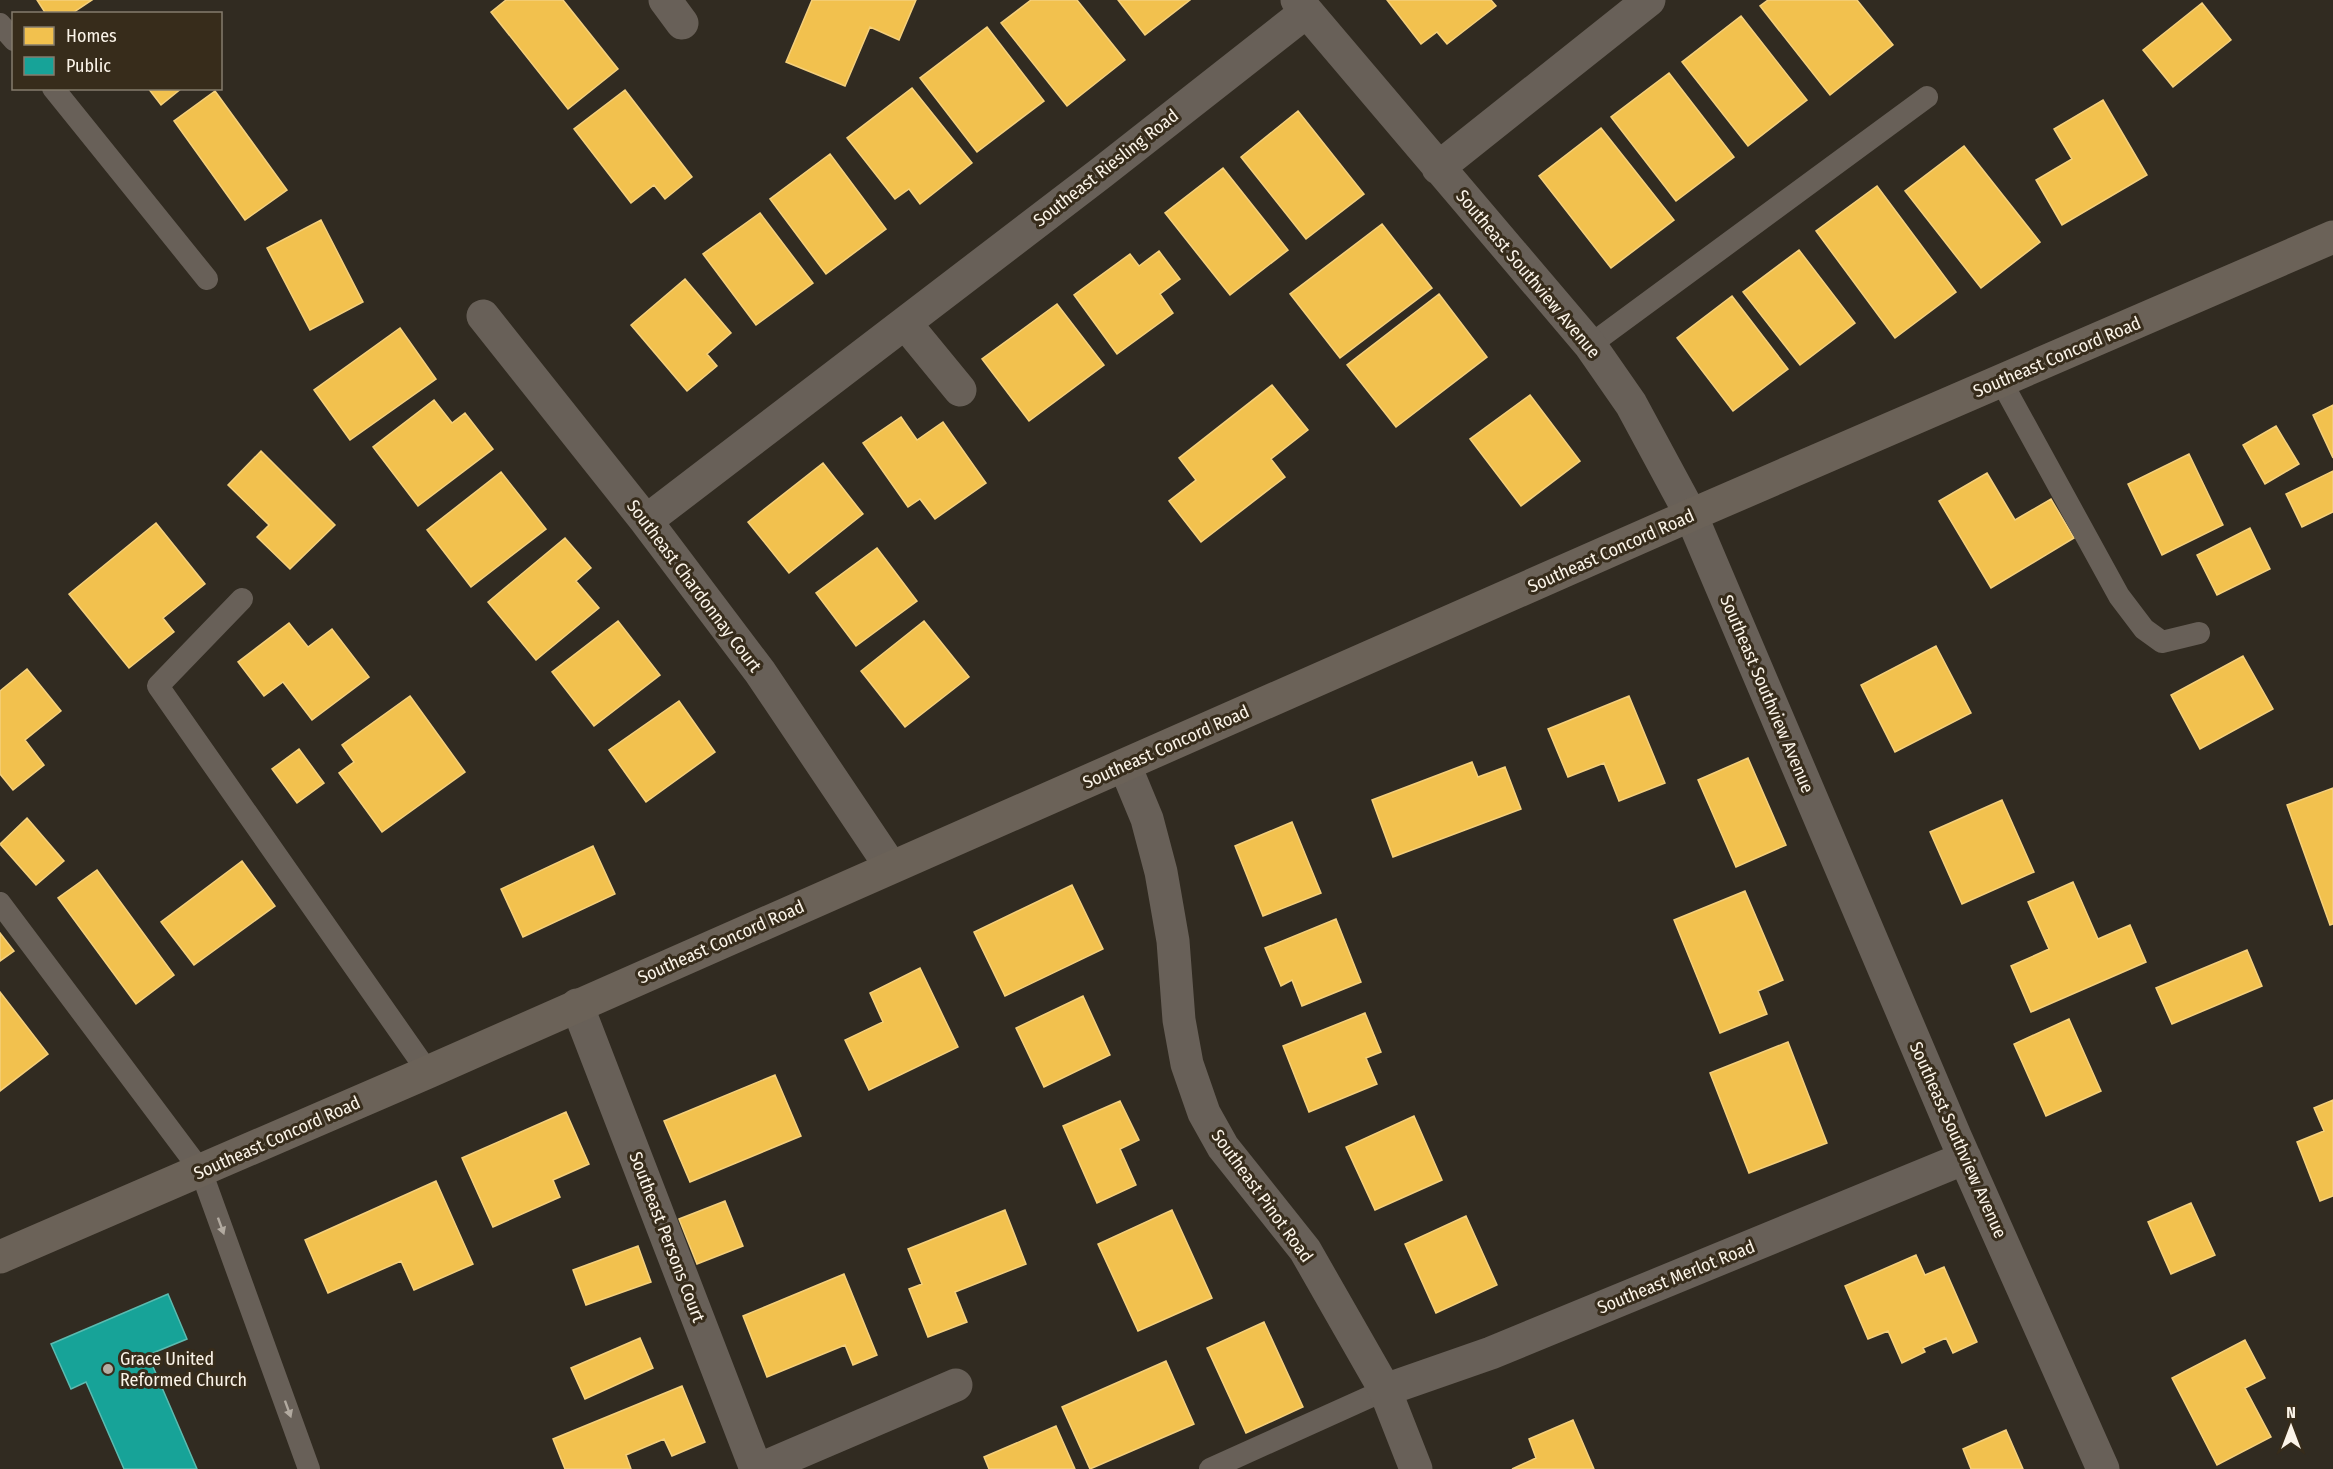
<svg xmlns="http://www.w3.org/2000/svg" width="2333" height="1469" font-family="'Fira Sans Condensed',sans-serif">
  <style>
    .homes { fill: #f2c14e; stroke: #f5d07c; stroke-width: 1.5 }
    .public { fill: #17a398; stroke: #5bbbb0; stroke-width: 1.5 }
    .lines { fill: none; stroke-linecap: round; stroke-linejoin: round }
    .lane { stroke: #686058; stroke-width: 22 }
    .street { stroke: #686058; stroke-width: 33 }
    .secondary { stroke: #6b6258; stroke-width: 33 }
    .oneway { fill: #b2aaa0 }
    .poi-dot { fill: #b4aea3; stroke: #372c1b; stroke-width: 2 }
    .labels { text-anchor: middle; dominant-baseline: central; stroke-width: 6; stroke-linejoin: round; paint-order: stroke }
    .street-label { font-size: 18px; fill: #fbf4e9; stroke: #372c1b }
    .poi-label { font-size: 18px; fill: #fbf4e9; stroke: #372c1b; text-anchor: start }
  </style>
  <rect width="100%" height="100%" fill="#312b21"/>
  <!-- homes -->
  <path class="homes" d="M37 0H92L71 14H46Z
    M506 0H563L618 69 568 109 491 12Z
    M812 0H916L899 40 870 27 845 86 786 62Z
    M1031 0H1077L1125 60 1067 106 1001 23Z
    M1118 0H1190L1145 35Z
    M1387 0H1491L1496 6 1447 44 1437 32 1421 44Z
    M1768 0H1857L1893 45 1830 95 1760 6Z
    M2202 3 2231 40 2173 87 2143 50Z
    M1741 16 1807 100 1748 146 1682 62Z
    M987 27 1044 101 977 152 920 78Z
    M1669 73 1734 157 1676 201 1611 117Z
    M148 88H182L161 105Z
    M912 88 972 163 920 204 909 189 895 199 847 138Z
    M625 90 692 177 665 199 654 185 631 203 574 129Z
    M215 91 287 190 245 220 174 121Z
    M2103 100 2147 175 2062 225 2036 180 2072 159 2054 129Z
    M1298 111 1364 194 1306 239 1241 157Z
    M1601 128 1674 220 1611 268 1539 176Z
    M1964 146 2040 242 1981 288 1905 191Z
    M830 154 886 229 826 274 770 199Z
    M1223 168 1288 250 1230 295 1165 213Z
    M1877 186 1956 292 1895 338 1816 231Z
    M760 213 813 283 756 325 703 254Z
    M321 220 363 302 310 330 267 248Z
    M1382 224 1432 288 1340 358 1290 294Z
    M1799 250 1855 323 1800 365 1743 292Z
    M1159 251 1180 279 1160 294 1173 313 1117 354 1074 295 1130 254 1139 266Z
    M685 279 731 333 707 354 717 366 687 391 631 325Z
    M1439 294 1487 357 1396 427 1347 365Z
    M1732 296 1788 369 1733 411 1677 338Z
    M1057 304 1104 365 1029 421 982 359Z
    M400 328 436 379 350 440 314 390Z
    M1272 385 1308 430 1271 459 1285 477 1201 542 1169 501 1196 480 1179 458Z
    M1530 395 1580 461 1521 506 1470 439Z
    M434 400 452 423 465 413 493 449 418 506 373 447Z
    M2333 405V458L2313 415Z
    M901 417 917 440 943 422 986 483 935 519 920 499 908 507 863 443Z
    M2276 426 2299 464 2265 484 2243 445Z
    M261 451 335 525 290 569 257 537 269 525 228 485Z
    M2189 454 2223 525 2162 555 2128 484Z
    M823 463 863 514 789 573 748 522Z
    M2333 471V512L2302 527 2286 494Z
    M501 472 546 529 471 587 427 530Z
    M1987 473 2015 520 2051 499 2074 538 1991 588 1939 501Z
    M156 523 205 584 163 618 174 632 129 668 69 594Z
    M2250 528 2270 569 2217 595 2197 555Z
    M565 538 591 568 576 581 599 608 536 660 488 602Z
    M877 548 917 601 856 646 816 593Z
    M618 621 660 675 594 726 552 672Z
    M924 621 969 677 905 727 861 671Z
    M289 623 308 647 332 629 369 677 312 720 283 682 264 696 238 662Z
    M1936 646 1971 713 1895 752 1861 685Z
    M2243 656 2273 709 2200 749 2171 695Z
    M27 669 61 711 25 740 44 765 13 790 0 774V691Z
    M410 696 465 772 382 832 339 773 354 762 342 745Z
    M1629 696 1665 783 1619 801 1604 763 1568 777 1548 729Z
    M679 701 715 752 646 802 609 750Z
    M299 749 324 783 297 803 272 769Z
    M1748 758 1786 845 1736 867 1698 780Z
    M1472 762 1478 777 1505 767 1521 809 1393 857 1372 800Z
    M2333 788V924L2330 925 2287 805Z
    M2002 800 2034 872 1962 904 1930 832Z
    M27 818 64 861 36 885 0 844Z
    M1292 822 1321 893 1263 916 1235 846Z
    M593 846 615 894 523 937 501 889Z
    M242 861 275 906 194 965 161 922Z
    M97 870 174 975 136 1004 58 898Z
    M2073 882 2098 939 2130 925 2146 962 2031 1012 2011 966 2049 949 2028 902Z
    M1072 885 1103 949 1005 996 974 932Z
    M1745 891 1783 980 1758 991 1767 1014 1720 1033 1674 920Z
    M1336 919 1361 982 1302 1006 1292 980 1281 986 1265 948Z
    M0 933 14 951 0 961Z
    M2247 950 2262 986 2172 1024 2156 988Z
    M920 968 958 1047 869 1090 845 1040 883 1022 870 993Z
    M0 992 48 1054 0 1091Z
    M1083 996 1110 1055 1044 1087 1016 1028Z
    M1365 1013 1381 1052 1366 1058 1377 1084 1309 1112 1283 1046Z
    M2069 1019 2101 1091 2046 1116 2014 1044Z
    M1788 1042 1827 1143 1749 1173 1710 1073Z
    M775 1075 801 1136 690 1182 664 1121Z
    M2333 1100V1196L2320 1201 2297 1142 2324 1131 2314 1108Z
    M1120 1101 1139 1140 1120 1149 1136 1185 1097 1203 1063 1126Z
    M566 1112 589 1164 553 1180 560 1197 493 1227 462 1158Z
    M1414 1116 1442 1180 1375 1210 1346 1147Z
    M436 1181 473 1264 414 1290 401 1261 328 1293 305 1240Z
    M725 1201 743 1246 697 1264 679 1219Z
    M2191 1203 2215 1255 2171 1274 2148 1222Z
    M1005 1210 1026 1264 955 1292 967 1322 928 1337 909 1289 922 1284 908 1249Z
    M1172 1210 1212 1298 1138 1331 1098 1244Z
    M1466 1216 1497 1285 1436 1313 1405 1244Z
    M638 1246 651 1282 586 1305 573 1270Z
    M1916 1255 1925 1275 1944 1267 1977 1342 1953 1353 1946 1338 1923 1348 1925 1352 1902 1363 1888 1331 1868 1339 1845 1286Z
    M844 1274 877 1355 853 1365 845 1345 767 1377 743 1316Z
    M1264 1322 1303 1407 1246 1433 1207 1348Z
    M640 1338 653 1368 585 1399 571 1368Z
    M2245 1340 2265 1378 2245 1388 2271 1437 2217 1465 2172 1378Z
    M1166 1361 1194 1424 1090 1469 1062 1407Z
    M682 1386 705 1442 672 1456 664 1439 626 1455 631 1469H565L553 1439Z
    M1573 1420 1594 1469H1512L1536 1458 1529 1439Z
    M1056 1426 1075 1469H989L984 1457Z
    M2006 1430 2023 1469H1971L1963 1449Z"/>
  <!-- public -->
  <path class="public" d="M168 1294 187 1339 148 1355 197 1469H124L86 1382 71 1389 51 1344Z"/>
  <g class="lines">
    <!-- lane -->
    <path class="lane" d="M0 24 14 40
      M53 88 207 279
      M1590 345 1927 97
      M2001 381 2119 596 2144 629 2162 642 2199 633
      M242 599 158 686 428 1072
      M0 903 201 1171 309 1469
      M1210 1469 1385 1390"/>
    <!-- street -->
    <path class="street" d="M665 0 682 23
      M1297 0 1590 345 1631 404 1691 515 1955 1136 2103 1469
      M1438 168 1649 0
      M483 316 646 521 760 672 891 867
      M905 323 960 390
      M646 521 1101 173 1306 12
      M1125 766 1147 819 1161 872 1173 941 1179 1020 1187 1064 1204 1113 1223 1147 1305 1250 1385 1390 1416 1469
      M577 1005 756 1469
      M1385 1390 1491 1353 1965 1158
      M760 1469 956 1385"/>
    <!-- secondary -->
    <path class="secondary" d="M0 1257 428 1072 1691 515 2333 237"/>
  </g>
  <!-- one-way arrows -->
  <defs><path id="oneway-solid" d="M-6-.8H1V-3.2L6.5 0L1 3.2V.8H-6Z" transform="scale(1.5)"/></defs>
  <g class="oneway">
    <use href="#oneway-solid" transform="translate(221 1226) rotate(70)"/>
    <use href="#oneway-solid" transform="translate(288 1409) rotate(70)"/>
  </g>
  <!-- markers -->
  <circle class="poi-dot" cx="108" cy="1369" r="6"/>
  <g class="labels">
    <!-- street labels -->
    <g class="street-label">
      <text transform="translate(1106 168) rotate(-38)">Southeast Riesling Road</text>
      <text transform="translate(1528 274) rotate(50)">Southeast Southview Avenue</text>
      <text transform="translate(2057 357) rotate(-23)">Southeast Concord Road</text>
      <text transform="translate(1611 551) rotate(-24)">Southeast Concord Road</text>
      <text transform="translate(694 586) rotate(53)">Southeast Chardonnay Court</text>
      <text transform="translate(1767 694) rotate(67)">Southeast Southview Avenue</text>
      <text transform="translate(1166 747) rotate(-24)">Southeast Concord Road</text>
      <text transform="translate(721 942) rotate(-24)">Southeast Concord Road</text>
      <text transform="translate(277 1138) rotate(-24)">Southeast Concord Road</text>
      <text transform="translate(1958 1140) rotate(66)">Southeast Southview Avenue</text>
      <text transform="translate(1262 1196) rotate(54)">Southeast Pinot Road</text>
      <text transform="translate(667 1237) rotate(69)">Southeast Persons Court</text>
      <text transform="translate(1676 1277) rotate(-22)">Southeast Merlot Road</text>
    </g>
    <!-- poi labels -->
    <g class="poi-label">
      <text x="120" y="1359">Grace United<tspan x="120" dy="21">Reformed Church</tspan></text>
    </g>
  </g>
  <!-- legend -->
  <rect x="12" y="12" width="210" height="78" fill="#372c1b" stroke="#857c6d" stroke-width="1.5"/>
  <rect x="24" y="27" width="30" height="18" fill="#f2c14e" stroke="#857c6d" stroke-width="1.5"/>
  <text x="66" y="42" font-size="18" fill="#fbf4e9">Homes</text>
  <rect x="24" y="57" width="30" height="18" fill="#17a398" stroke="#857c6d" stroke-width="1.5"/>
  <text x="66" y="72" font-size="18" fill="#fbf4e9">Public</text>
  <!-- north arrow -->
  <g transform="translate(2291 1427)" stroke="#372c1b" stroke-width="4.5" paint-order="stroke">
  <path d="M0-4.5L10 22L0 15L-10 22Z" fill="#fbf4e9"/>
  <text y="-9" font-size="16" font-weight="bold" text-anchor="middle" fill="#fbf4e9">N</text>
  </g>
</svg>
